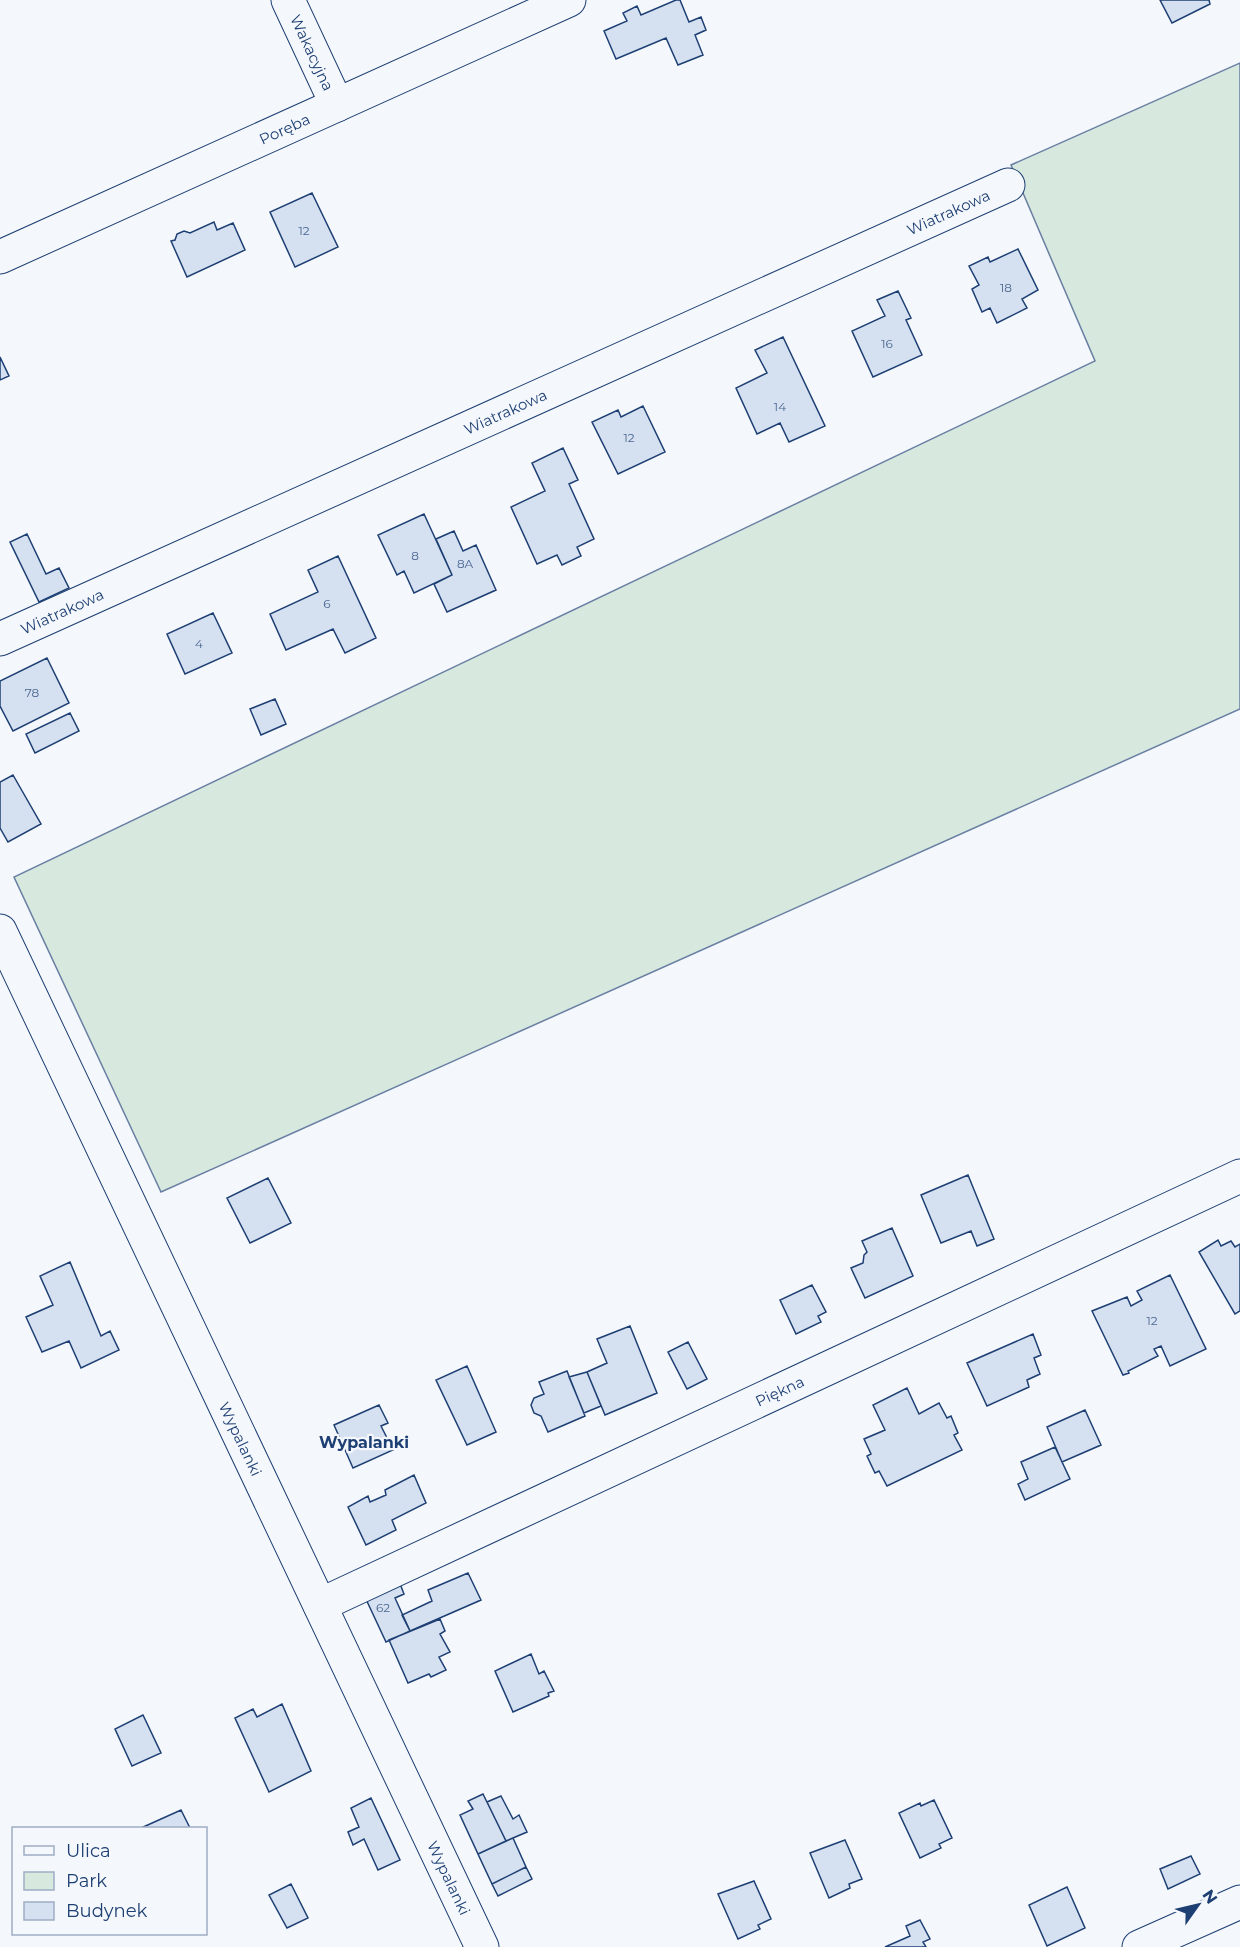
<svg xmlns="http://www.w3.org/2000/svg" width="1240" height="1947" font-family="Montserrat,sans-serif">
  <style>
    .green { fill: #d7e8df; stroke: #687fa3; stroke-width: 1.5 }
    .building { fill: #d5e0f0; stroke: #1d3f73; stroke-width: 1.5 }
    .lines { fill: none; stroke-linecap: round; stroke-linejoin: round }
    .minor-casing { stroke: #1d3f73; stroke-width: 35 }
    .minor { stroke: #f4f7fb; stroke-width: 33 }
    .labels { text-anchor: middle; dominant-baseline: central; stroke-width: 4.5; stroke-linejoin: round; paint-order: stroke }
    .number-label { font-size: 12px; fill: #4b6792 }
    .street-label { font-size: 15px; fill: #1d3f73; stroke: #f4f7fb }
    .neighbourhood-label { font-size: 16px; font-weight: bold; fill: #1d3f73; stroke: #f4f7fb }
  </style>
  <rect width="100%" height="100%" fill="#f4f7fb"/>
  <!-- green -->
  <path class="green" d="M1240 63V709L161 1192 14 877 1095 361 1011 165Z"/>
  <!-- building -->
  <path class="building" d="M676 0H680L689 22 701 17 706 30 695 35 703 55 678 65 666 38 616 59 604 31 627 21 623 13 637 6 641 15Z
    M1160 0H1209L1210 4 1172 23Z
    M312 193 338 247 295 267 270 212Z
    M214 222 217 230 233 223 245 250 187 277 171 241 175 240 177 234 184 231 190 233Z
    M1018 249 1038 290 1022 299 1027 308 997 323 990 308 982 312 972 289 979 285 969 266 988 257 990 262Z
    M898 291 911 318 906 320 922 355 873 377 852 331 885 316 877 300Z
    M783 337 825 426 789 442 780 423 757 434 736 388 767 373 755 350Z
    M0 357 9 376 0 380Z
    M643 406 665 452 618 474 592 422 618 410 621 417Z
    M563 448 578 480 569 484 594 539 577 547 581 556 562 565 557 555 537 564 511 507 545 491 532 463Z
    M424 514 452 575 414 593 404 571 397 575 378 535Z
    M454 531 463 551 476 545 496 590 447 612 434 584 452 575 436 539Z
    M27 534 46 574 59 568 69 588 39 602 10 542Z
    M338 556 376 638 345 653 333 629 286 650 270 614 318 592 308 570Z
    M213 613 232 653 185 674 167 634Z
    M47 658 69 703 13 731 0 706V681Z
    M275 699 286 724 261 735 250 709Z
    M70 713 79 731 35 753 26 734Z
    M13 775 41 824 8 842 0 828V782Z
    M968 1175 994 1239 977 1246 971 1231 941 1243 921 1195Z
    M268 1178 291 1223 250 1243 227 1198Z
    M892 1228 913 1276 865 1298 851 1268 863 1263 864 1255 867 1252 862 1241Z
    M1218 1240 1221 1246 1231 1241 1235 1247 1240 1244V1311L1235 1314 1199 1252Z
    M70 1262 101 1336 110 1331 119 1350 81 1368 69 1341 42 1352 26 1317 53 1305 40 1276Z
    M1170 1275 1206 1349 1170 1366 1161 1346 1154 1349 1158 1356 1128 1371 1129 1373 1123 1375 1092 1311 1127 1297 1131 1306 1142 1300 1137 1291Z
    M812 1285 826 1312 818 1316 821 1322 796 1334 780 1300Z
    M630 1326 657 1393 605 1415 587 1372 607 1363 597 1339Z
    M1033 1334 1041 1355 1034 1358 1040 1374 1027 1380 1029 1387 987 1406 967 1363Z
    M688 1342 707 1379 687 1389 668 1352Z
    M467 1366 496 1432 467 1445 436 1380Z
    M567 1371 585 1416 548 1432 541 1416 534 1413 531 1405 534 1398 544 1394 539 1382Z
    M587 1372 601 1406 584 1413 569 1377Z
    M907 1388 919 1414 939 1403 947 1418 951 1416 958 1433 954 1435 962 1450 887 1486 879 1471 875 1473 867 1456 871 1454 864 1439 885 1430 873 1405Z
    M379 1405 388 1423 381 1426 393 1450 353 1468 334 1425Z
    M1085 1410 1101 1445 1062 1462 1047 1427Z
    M1055 1447 1070 1479 1025 1500 1018 1484 1028 1479 1021 1462Z
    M414 1475 426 1503 392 1520 396 1530 366 1545 348 1507 368 1496 370 1502 386 1495 385 1490Z
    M468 1573 481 1600 410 1631 402 1615 432 1601 428 1590Z
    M399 1581 404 1594 395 1598 410 1631 386 1642 364 1595Z
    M440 1619 445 1631 440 1634 450 1652 439 1657 446 1670 431 1677 429 1674 408 1683 389 1640Z
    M531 1654 539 1674 544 1671 554 1691 548 1693 549 1696 513 1712 495 1671Z
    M282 1704 311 1771 269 1792 235 1718 253 1709 257 1717Z
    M143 1715 161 1753 132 1766 115 1729Z
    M483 1794 506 1841 478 1854 460 1815 473 1809 468 1801Z
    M501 1796 513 1819 519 1815 527 1832 506 1841 487 1802Z
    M371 1798 400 1860 378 1870 364 1839 353 1845 348 1832 359 1827 351 1808Z
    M934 1800 952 1838 939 1844 941 1848 920 1858 899 1813 920 1803 921 1806Z
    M181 1810 190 1828H141Z
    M513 1838 526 1867 492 1884 478 1854Z
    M845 1840 862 1879 849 1884 850 1888 829 1898 810 1853Z
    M1191 1856 1200 1874 1168 1889 1160 1869Z
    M526 1867 532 1879 498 1896 492 1884Z
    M754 1881 771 1919 758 1925 760 1929 738 1939 718 1894Z
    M291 1884 308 1918 287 1928 269 1895Z
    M1067 1887 1085 1928 1047 1946 1029 1905Z
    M920 1920 930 1939 923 1942 926 1947H885L910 1936 906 1926Z"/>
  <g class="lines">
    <!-- minor casing -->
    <g class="minor-casing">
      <g id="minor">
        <path id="s1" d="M288 0 337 105"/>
        <path id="s2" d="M0 257 569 0"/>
        <path id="s3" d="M0 639 1008 185"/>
        <path id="s4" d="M0 931 482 1947"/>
        <path id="s5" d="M320 1605 1240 1176"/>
        <path d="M1139 1947 1240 1902"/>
      </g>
    </g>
    <!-- minor -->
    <use href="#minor" class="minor"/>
  </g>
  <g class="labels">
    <!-- number labels -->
    <g class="number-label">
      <text x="304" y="230">12</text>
      <text x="1006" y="287">18</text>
      <text x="887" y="343">16</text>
      <text x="780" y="406">14</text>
      <text x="629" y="437">12</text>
      <text x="415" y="555">8</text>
      <text x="465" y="563">8A</text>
      <text x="327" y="603">6</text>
      <text x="199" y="643">4</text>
      <text x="32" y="692">78</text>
      <text x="1152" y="1320">12</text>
      <text x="383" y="1607">62</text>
    </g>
    <!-- street labels -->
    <g class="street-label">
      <text stroke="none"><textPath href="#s1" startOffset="58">Wakacyjna</textPath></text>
      <text stroke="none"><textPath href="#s2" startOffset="312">Poręba</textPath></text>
      <text stroke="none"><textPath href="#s3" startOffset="1040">Wiatrakowa</textPath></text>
      <text stroke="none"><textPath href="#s3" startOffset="554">Wiatrakowa</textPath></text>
      <text stroke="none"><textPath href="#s3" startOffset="68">Wiatrakowa</textPath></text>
      <text stroke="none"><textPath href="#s5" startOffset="507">Piękna</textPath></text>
      <text stroke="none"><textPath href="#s4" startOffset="562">Wypalanki</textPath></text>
      <text stroke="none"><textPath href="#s4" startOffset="1048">Wypalanki</textPath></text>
    </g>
    <!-- neighbourhood labels -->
    <g class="neighbourhood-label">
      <text x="364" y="1442">Wypalanki</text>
    </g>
  </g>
  <!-- legend -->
  <rect x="12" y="1827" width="195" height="108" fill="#f4f7fb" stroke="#9eadc5" stroke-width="1.5"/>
  <rect x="24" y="1846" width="30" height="9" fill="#f4f7fb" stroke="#9eadc5" stroke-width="1.5"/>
  <text x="66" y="1857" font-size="18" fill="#1d3f73">Ulica</text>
  <rect x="24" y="1872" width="30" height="18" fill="#d7e8df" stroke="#9eadc5" stroke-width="1.5"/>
  <text x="66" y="1887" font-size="18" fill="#1d3f73">Park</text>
  <rect x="24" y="1902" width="30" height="18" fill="#d5e0f0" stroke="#9eadc5" stroke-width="1.5"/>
  <text x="66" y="1917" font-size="18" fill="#1d3f73">Budynek</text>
  <!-- north arrow -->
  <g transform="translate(1198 1905) rotate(56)" stroke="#f4f7fb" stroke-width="4.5" paint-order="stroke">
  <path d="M0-4.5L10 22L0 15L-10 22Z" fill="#1d3f73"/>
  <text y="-9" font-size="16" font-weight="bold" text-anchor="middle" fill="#1d3f73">N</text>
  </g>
</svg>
